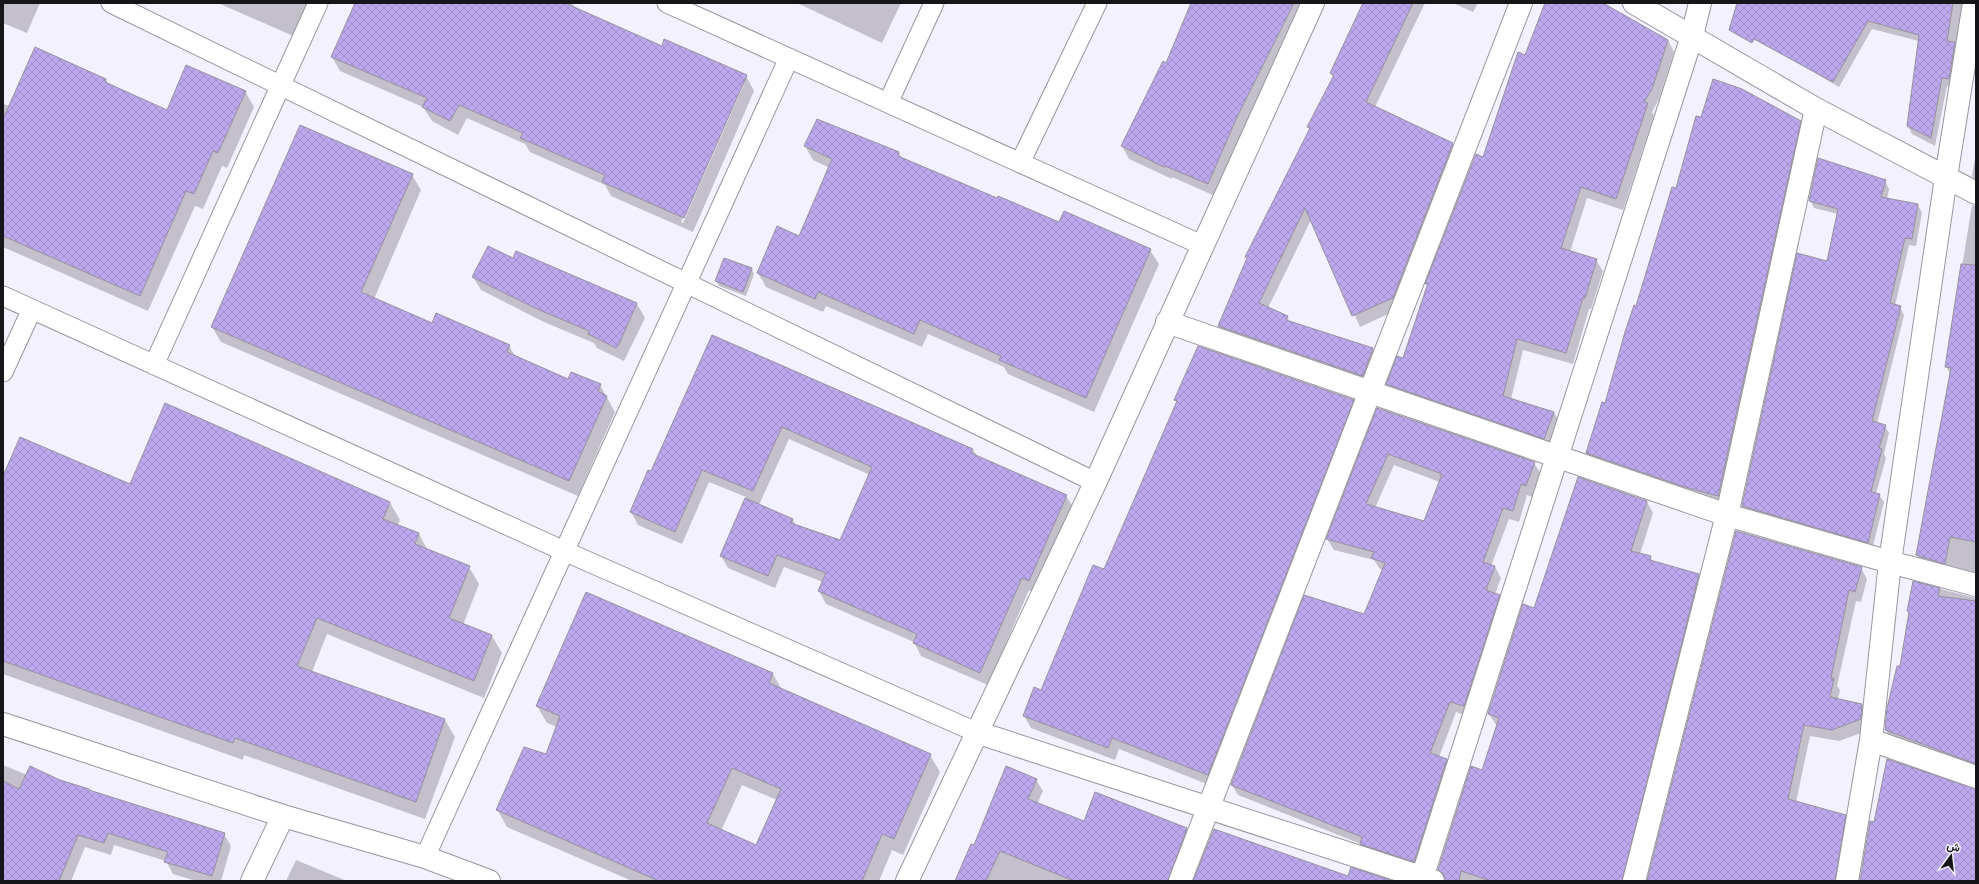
<svg xmlns="http://www.w3.org/2000/svg" width="1979" height="884" font-family="Raleway,Vazirmatn,sans-serif">
  <style>
    .shadow { fill: #0003; fill-rule: evenodd }
    .building { fill: url(#building-cross-hatch); stroke: #95929e; fill-rule: evenodd }
    .lines { fill: none; stroke-linecap: round; stroke-linejoin: round }
    .lane-casing { stroke: #9895a0; stroke-width: 21 }
    .street-casing { stroke: #9895a0; stroke-width: 24 }
    .secondary-casing { stroke: #9895a0; stroke-width: 24 }
    .lane { stroke: #fff; stroke-width: 19 }
    .street { stroke: #fff; stroke-width: 22 }
    .secondary { stroke: #fff; stroke-width: 22 }
  </style>
  <defs>
    <pattern id="building-cross-hatch" width="8" height="8" patternUnits="userSpaceOnUse"><rect width="8" height="8" fill="#bba8ed"/><path d="M0 0l8 8M0 8l8-8" fill="none" stroke="#a090cb"/></pattern>
  </defs>
  <rect width="100%" height="100%" fill="#f4f1fe"/>
  <!-- shadow -->
  <path class="shadow" d="M3 3H40L27 33 3 23Z
    M218 3H315L300 39Z
    M356 3H572L575 8 662 47 746 76 754 91 693 232 611 196 605 185 530 152 525 144 467 118 458 135 432 121 423 107 340 71 332 57ZM742 84H744L683 223 681 222Z
    M797 3H901L882 43Z
    M1192 3H1307L1244 130 1215 196 1172 177V179L1129 159 1122 146 1166 64Z
    M1364 3H1425L1375 107 1452 144 1459 155 1399 309 1360 327 1311 220 1268 308 1287 317 1290 322 1373 349 1379 360 1369 387 1225 337 1219 326 1247 259 1246 257 1310 130 1308 127 1333 78 1331 73Z
    M1453 3H1478L1473 12Z
    M1546 3H1600L1668 40 1674 52 1659 99 1652 112 1654 115 1623 210 1587 198 1570 252 1596 260 1603 271 1591 309H1589L1573 364 1523 350 1511 399 1554 412 1560 424 1550 450 1394 396 1387 384 1403 359 1428 286 1426 284 1476 155 1484 159Z
    M1738 3H1969L1953 87 1947 86 1935 146 1912 134 1908 126 1919 41 1872 29 1839 87 1737 28Z
    M106 79 108 85 168 111 245 91 254 107 227 168 222 166 203 209 195 206 148 311 3 247V104L10 106Z
    M817 120 899 153 902 158 998 200 1060 224 1150 250 1159 264 1094 412 1008 374 1004 367 928 334 922 347 826 306 823 312 766 287 758 273 799 237 830 168 813 160 805 146Z
    M1800 122 1804 129 1722 503 1591 460 1587 453 1606 404 1677 189Z
    M1976 152V183L1972 176Z
    M412 175 421 190 374 299 432 324 509 346 516 357 569 380 600 385 615 412 578 496 221 342 212 327Z
    M1885 181 1889 189 1887 199 1918 205 1922 213 1916 246 1909 245 1895 306 1900 307 1904 315 1877 424 1885 426 1889 433 1884 454 1886 458 1876 494 1879 495 1884 502 1872 550 1747 514 1743 506 1827 262 1838 214 1814 208 1810 200Z
    M1972 205 1976 206V578L1922 563 1917 555 1950 374 1946 366Z
    M517 252 637 304 645 318 624 361 597 348 594 343 544 322 481 290 473 277 514 260Z
    M752 269 754 274 746 296 719 286 716 281Z
    M712 336 973 450 977 456 1066 496 1074 508 1037 594 1029 590 988 685 921 656 914 642 826 604 819 591 823 582 784 567 775 588 728 568 721 556 746 497 709 482 682 544 638 525 631 512 652 473ZM789 439 870 475 841 541 796 525 793 520 759 505Z
    M1175 400H1353L1360 412 1214 787 1119 749 1115 760 1031 728 1024 716 1042 691 1105 571 1177 403Z
    M166 405 390 503 400 520 397 526 419 534 428 551 469 567 479 584 463 625 492 636 502 653 484 698 327 634 312 672 445 720 455 737 425 819 244 755 243 760 3 674V479L131 485Z
    M1378 409 1534 463 1541 474 1532 497 1527 495 1519 522 1509 519 1491 566 1495 567 1501 578 1495 594 1499 596 1505 607 1470 717 1456 712 1439 757 1446 759 1453 770 1420 872 1367 855 1361 844 1238 795 1232 785 1364 615 1383 570 1379 568 1374 560 1334 550 1327 539ZM1394 465 1440 482 1425 522 1375 508Z
    M1647 502 1653 513 1640 554 1650 557 1653 562 1698 575 1705 586 1630 881H1445L1439 870 1482 771 1497 726 1489 714 1534 610Z
    M1861 568 1867 579 1861 602 1856 601 1837 686 1840 690 1838 699 1862 704 1868 716 1867 731 1839 741 1810 736 1796 802 1839 814 1846 825 1833 881H1648Z
    M1914 582 1976 598V770L1890 738 1886 730 1901 668 1910 614 1908 611Z
    M587 593 773 674 782 690 930 755 940 772 903 855 892 850 879 881H632L507 827 497 809 546 755 557 727 547 723 537 706ZM742 785 777 800 757 846 721 831Z
    M3 765 27 775 59 781 224 834 231 846 221 881H196L173 874 166 861 114 845 111 855 85 847 71 881H3Z
    M1036 780 1043 791 1037 804 1085 822 1186 829 1193 840 1177 881H956L975 846Z
    M296 860 347 881H286Z"/>
  <!-- building -->
  <path class="building" d="M355 3H565L662 46 664 39 747 75 684 218 602 182 605 175 520 138 523 133 459 105 450 121 422 107 427 98 331 57Z
    M1191 3H1294L1237 117 1208 184 1165 166 1164 167 1121 146 1163 61 1166 63Z
    M1363 3H1413L1366 102 1453 143 1393 298 1352 316 1305 208 1259 303 1288 316 1286 320 1373 348 1363 376 1218 326 1247 258 1245 257 1310 128 1307 127 1334 75 1330 73Z
    M1545 3H1603L1668 40 1652 89 1644 102 1648 103 1616 199 1581 187 1561 248 1597 259 1585 298H1583L1566 353 1517 339 1503 396 1554 412 1544 439 1386 384 1397 356 1403 358 1428 283 1425 284 1476 154 1483 157 1518 52 1525 55Z
    M1737 3H1953L1947 41 1955 42 1949 79 1942 78 1931 138 1907 126 1919 35 1868 21 1833 82 1754 39 1752 43 1729 30Z
    M35 47 106 79 105 82 167 110 186 65 246 91 218 153 213 151 194 194 186 191 140 296 3 236V119Z
    M1713 79 1742 89 1801 121 1718 496 1685 487 1586 453 1602 402 1605 403 1625 332 1634 305 1636 306 1672 187 1676 188 1696 116 1701 117Z
    M817 119 899 152 898 156 997 198 998 196 1059 222 1064 211 1151 249 1086 398 999 360 1001 356 920 320 914 334 818 292 815 299 757 273 777 226 799 236 832 159 804 146Z
    M300 125 413 174 361 292 432 323 436 313 510 345 507 352 568 379 571 372 601 384 598 391 607 396 569 481 211 327Z
    M1818 158 1886 180 1881 197 1918 204 1912 239 1905 238 1890 303 1901 306 1872 421 1886 425 1879 448 1882 449 1871 492 1880 494 1868 543 1742 506 1797 253 1827 261 1838 209 1809 201Z
    M488 246 513 258 516 251 637 303 619 344 616 348 588 334 589 331 535 308 472 277Z
    M724 258 752 268 743 292 715 281Z
    M1961 264 1976 265V542L1950 537 1945 564 1916 555 1951 368 1945 367Z
    M712 335 973 449 971 453 1067 495 1029 581 1022 578 980 673 913 643 917 634 818 591 826 573 777 555 768 576 720 556 745 498 793 519 791 523 840 540 872 467 782 427 753 491 702 470 675 532 630 512 648 470 651 471Z
    M1198 346 1354 400 1208 775 1112 738 1108 748 1023 716 1034 687 1041 690 1093 565 1104 569 1177 401 1174 400Z
    M165 403 390 502 383 519 419 533 415 544 470 566 449 618 492 635 474 681 317 618 297 666 445 719 416 802 235 738 233 743 3 661V476L20 437 130 484Z
    M1377 408 1535 462 1526 486 1521 484 1513 511 1503 508 1483 562 1495 566 1486 590 1500 595 1464 706 1450 702 1430 753 1447 759 1414 862 1360 844 1362 837 1231 785 1304 595 1364 614 1385 563 1371 558 1374 552 1326 539ZM1388 454 1442 474 1424 521 1366 504Z
    M1578 477 1647 501 1631 551 1651 556 1650 560 1699 574 1622 881H1491L1461 871 1459 881H1445L1443 873 1438 870 1471 766 1482 770 1499 718 1488 714 1523 604 1534 608Z
    M1736 531 1862 567 1855 592 1849 590 1831 678H1834L1830 697 1862 704 1861 719 1832 730 1804 725 1788 799 1846 815 1835 881H1647Z
    M1913 581 1940 588 1938 596 1976 601V764L1885 730 1887 708 1897 666H1900L1909 612 1907 611Z
    M586 592 773 673 769 683 931 754 894 839 882 834 862 881H659L496 810 524 747 546 754 560 716 536 706ZM732 768 781 789 756 845 707 823Z
    M1887 759 1976 789V881H1860L1870 821 1874 822Z
    M30 766 60 780 89 789V790L225 833 212 876 164 862 168 852 108 833 104 843 78 835 59 881H3V781L19 789Z
    M1006 766 1037 779 1028 799 1084 821 1095 792 1187 828 1168 881H1074L1000 851 986 881H955L971 844 974 845Z
    M1214 829 1348 876 1351 867 1393 881H1193Z"/>
  <g class="lines">
    <!-- lane casing -->
    <g class="lane-casing">
      <path id="lane" d="M111 3 1095 482
        M667 3 1204 246
        M888 103 934 3
        M1020 163 1097 3
        M3 296 564 551 976 732
        M154 365 318 3
        M3 372 32 309
        M425 857 789 58"/>
    </g>
    <!-- street casing -->
    <g class="street-casing">
      <path id="street" d="M1634 3 1816 109 1976 193
        M1167 322 1727 515 1890 562 1976 585
        M976 732 1433 881
        M1871 740 1976 777
        M252 881 283 816
        M907 881C969 747 1034 615 1096 481 1169 322 1242 163 1313 3
        M1180 881 1521 3
        M1421 881 1692 36 1700 3
        M1634 881 1727 515 1816 109
        M1847 881 1871 740 1890 562 1946 177 1974 3"/>
    </g>
    <!-- secondary casing -->
    <g class="secondary-casing">
      <path id="secondary" d="M3 724 283 816 425 857 489 881"/>
    </g>
    <!-- lane -->
    <use href="#lane" class="lane"/>
    <!-- street -->
    <use href="#street" class="street"/>
    <!-- secondary -->
    <use href="#secondary" class="secondary"/>
  </g>
  <!-- border -->
  <rect width="1979" height="884" fill="none" stroke="#161519" stroke-width="8"/>
  <!-- north arrow -->
  <g transform="translate(1951 856) rotate(15)" stroke="#f4f1fe" stroke-width="3" paint-order="stroke">
  <path d="M0-3L7 15L0 10L-7 15Z" fill="#161519"/>
  <text y="-6" font-size="11" font-weight="bold" text-anchor="middle" fill="#161519">ش</text>
  </g>
</svg>
